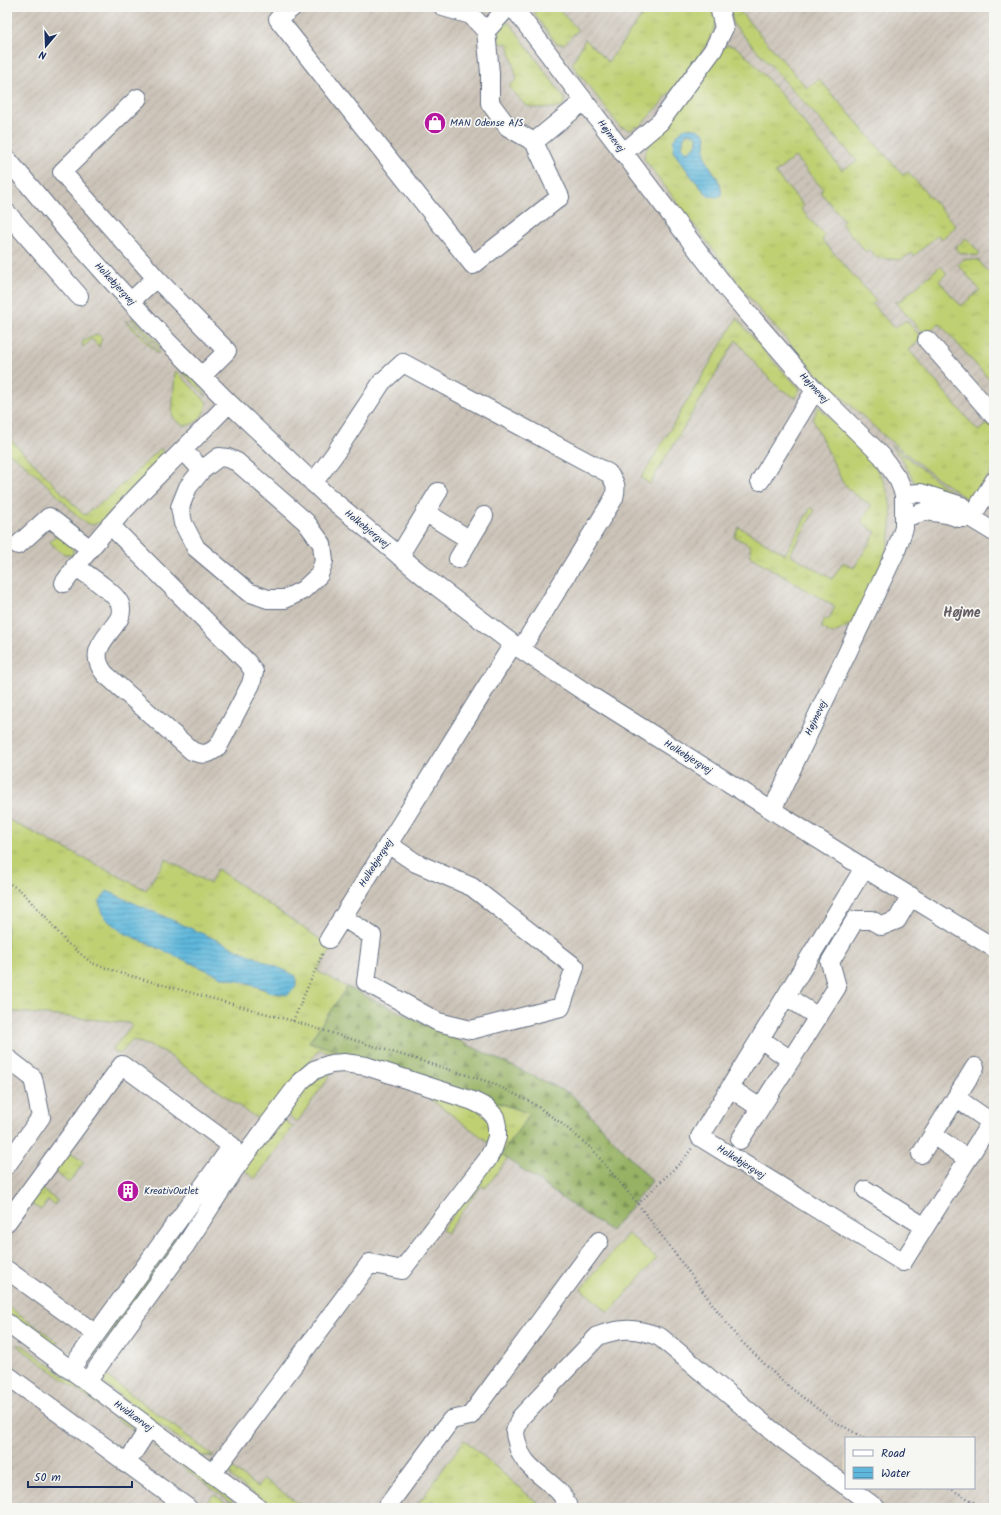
<svg xmlns="http://www.w3.org/2000/svg" width="1001" height="1515" font-family="Kalam,sans-serif">
  <style>
    .industrial { fill: url(#industrial-furrows); fill-rule: evenodd }
    .grass { fill: url(#grass-tufts); stroke: #6d8068; fill-rule: evenodd }
    .forest { fill: url(#forest-firs); stroke: #597062 }
    .pitch { fill: #bfd073; stroke: #6d8068 }
    .water { fill: url(#water-rules); stroke: #3d749d; fill-rule: evenodd }
    .lines { fill: none; stroke-linecap: round; stroke-linejoin: round }
    .minor-casing { stroke: #636e80; stroke-width: 20 }
    .path { stroke: #636e80; stroke-width: 2.5; stroke-dasharray: 1 3; stroke-linecap: butt }
    .minor { stroke: #fff; stroke-width: 18 }
    .labels { text-anchor: middle; dominant-baseline: central; stroke-width: 3.5; stroke-linejoin: round; paint-order: stroke }
    .poi-label { font-size: 10px; fill: #1b2f5e; stroke: #f6f6f2; text-anchor: start }
    .street-label { font-size: 10px; fill: #1b2f5e; stroke: #f6f6f2 }
    .district-label { font-size: 14px; font-weight: bold; fill: #645f64; stroke: #f6f6f2 }
  </style>
  <defs>
    <pattern id="industrial-furrows" width="10" height="10" patternUnits="userSpaceOnUse"><rect width="10" height="10" fill="#cbc3b8"/><path d="M-1 1l2-2M0 10L10 0M9 11l2-2" fill="none" stroke="#aea8a1"/></pattern>
    <pattern id="grass-tufts" width="24" height="20" patternUnits="userSpaceOnUse"><rect width="24" height="20" fill="#bfd073"/><path d="M3 7l-1-3M5 7V3M7 7l1-3M15 17l-1-3M17 17v-4M19 17l1-3" fill="none" stroke="#a4b366"/></pattern>
    <pattern id="forest-firs" width="22" height="20" patternUnits="userSpaceOnUse"><rect width="22" height="20" fill="#97b265"/><path d="M5 1l3.5 6h-7zM16 11l3.5 6h-7z" fill="#7a9156"/></pattern>
    <pattern id="water-rules" width="6" height="5" patternUnits="userSpaceOnUse"><rect width="6" height="5" fill="#5fb8dc"/><path d="M0 2.5h6" fill="none" stroke="#4e96b6"/></pattern>
  </defs>
  <rect width="100%" height="100%" fill="#f6f6f2"/>
  <filter id="ink" filterUnits="userSpaceOnUse"><feTurbulence type="fractalNoise" baseFrequency=".025" numOctaves="2"/><feDisplacementMap in="SourceGraphic" scale="8" xChannelSelector="R" yChannelSelector="G"/><feConvolveMatrix kernelMatrix="1 2 1 2 8 2 1 2 1" color-interpolation-filters="sRGB"/></filter>
  <filter id="wash" filterUnits="userSpaceOnUse"><feTurbulence type="fractalNoise" baseFrequency=".012" numOctaves="4" result="noise"/><feDisplacementMap in="SourceGraphic" scale="16" xChannelSelector="R" yChannelSelector="G"/><feGaussianBlur stdDeviation="0.9" result="paint"/><feColorMatrix in="noise" values="0 0 0 0 0 0 0 0 0 0 0 0 0 0 0 0 0 1.4 0 .05"/><feComposite in="paint" operator="in"/></filter>
  <g filter="url(#wash)">
    <rect width="100%" height="100%" fill="#e9e2bf"/>
    <!-- industrial -->
    <path class="industrial" d="M7 7H994V1508H7ZM846 1438H974V1488H846Z"/>
    <!-- grass -->
    <path class="grass" d="M539 7H556L577 29V31L564 44 556 43 534 14Z
      M646 7H712C713 11 717 17 716 22 715 44 656 110 639 127L635 126 632 130 620 127 572 64 585 39 608 62 642 16 640 15Z
      M732 7H736L807 88 819 79 903 175 908 172 956 226 942 239 938 235 914 256 912 253 901 260 877 258 869 249 866 252 841 224 844 220 820 192 823 189 795 157 775 173 804 206 801 209 825 236 822 240 876 301 872 304 894 328 906 320 922 338 909 350 978 431 991 421 994 424V468L977 493 965 498 929 472 882 434 817 374 756 306 644 159V156L649 143 724 47 727 45 736 47 752 61 785 99 842 170 857 161 733 24 731 12ZM690 127 706 136C705 144 703 152 706 159 711 172 723 180 721 195L708 196 696 182 673 151Z
      M508 23H510L565 99V102L561 108H533L525 105 510 88 509 86 517 79 508 44 498 43C499 35 499 25 508 23Z
      M690 133 697 136C698 144 695 149 687 152L682 147 684 137 686 134Z
      M966 238 980 253 977 256 961 253 955 248Z
      M964 259 978 260 994 279V385L939 323 925 336 894 301 899 302 940 266 947 273 939 281 961 306 980 290 958 265Z
      M737 318C757 343 777 367 800 388L796 398 780 389 759 368 736 340 650 484 641 478Z
      M131 319H135L160 346V349Z
      M127 320 159 352 158 354 125 321Z
      M98 334 102 338 99 347 92 339 83 347 82 345 83 341Z
      M180 370C191 374 202 386 207 397Z
      M175 371H176L207 402C205 421 184 436 172 415Z
      M818 406C865 454 908 481 885 556 882 565 876 574 872 583 866 595 861 611 853 621 849 627 838 631 832 634L821 627 825 618 828 620 835 607 751 557 750 547 746 543 734 537 739 527 785 554 811 507 815 510 790 554 832 579 843 562 854 568 876 532 861 523 871 505 855 495 843 483 813 420Z
      M7 436 84 515 104 501 161 448 164 456 116 505 102 522 92 525C79 521 73 511 64 502 46 484 28 465 7 452Z
      M890 444 959 498 917 485 913 480 902 459Z
      M49 528 73 546V555C63 556 56 549 50 542L56 536 49 529Z
      M7 819 146 890 166 859 210 884 217 869 333 948 317 971 347 987 309 1042 468 1092 530 1114 501 1154 507 1159 486 1188 481 1186 447 1233 442 1230 494 1160 498 1111 358 1059 319 1049 265 1123 260 1121 163 1051 133 1040 120 1054 112 1050 132 1025 129 1023 7 1011Z
      M333 1072 297 1122 282 1112 300 1087Z
      M422 1093 471 1104 491 1123V1144Z
      M279 1115 293 1127 255 1179 241 1167Z
      M240 1143 247 1148 89 1364 85 1362Z
      M67 1151 84 1162 69 1183 52 1170Z
      M39 1188 57 1200 54 1205 48 1200 41 1210 29 1203Z
      M7 1305 59 1343 52 1345 48 1344 7 1313Z
      M16 1345H22L131 1425 135 1432Z
      M100 1371 214 1456 204 1457 99 1380Z
      M464 1440 467 1442 543 1508H442L432 1500 426 1508H415Z
      M153 1445H157L160 1446 232 1499V1503Z
      M230 1467 257 1487 264 1479 305 1508H272L233 1479 229 1471Z
      M214 1494 230 1506 229 1508H202Z"/>
    <!-- forest -->
    <path class="forest" d="M347 987 571 1094 652 1181 611 1231 573 1206 501 1154 530 1114 468 1092 309 1042Z"/>
    <!-- pitch -->
    <path class="pitch" d="M628 1234 657 1258 609 1313 581 1289Z"/>
    <!-- water -->
    <path class="water" d="M687 128H694L705 133C707 141 703 150 706 158 710 171 723 180 721 195L718 197 708 196 692 177 673 151 674 139 683 129ZM690 133 697 136C698 144 695 149 687 152L682 147 684 137 686 134Z
      M107 891 286 971 296 976V987L288 995 273 993 248 983 222 977 122 932 105 918 99 902Z"/>
  </g>
  <g filter="url(#ink)">
    <g class="lines">
      <!-- minor casing -->
      <g class="minor-casing">
        <path id="minor" d="M293 7 278 19 473 265 560 197 534 142
          M443 7 471 15 486 31
          M508 7 486 31 490 73V103L508 127 534 142 584 101
          M513 7 727 289 811 386 882 456 899 481 904 494V528L896 551 772 810
          M138 98 62 172 156 278
          M623 153 660 122 713 50 724 28 719 7
          M7 159 68 232 110 279 168 342 229 403 325 494 431 582 513 644 588 694 864 868 994 948
          M7 213 79 296
          M131 301 156 278 227 351 202 376
          M927 340 994 416
          M183 450 202 470 188 487 180 507 183 523 196 548 248 592 268 599H285L303 590 319 575 324 561 322 544 306 522 237 462 228 458 219 457 202 470
          M760 481 815 390
          M313 483 334 455 382 382 403 363 608 473C616 483 617 486 614 498L521 649
          M904 494 921 493 962 506 971 518 994 532
          M425 512 470 540
          M904 518 926 511 947 514 959 518H971
          M971 518 994 481
          M18 545 49 517 90 549
          M399 556 438 492
          M458 559 484 516
          M75 566C86 574 113 591 119 602 122 607 121 612 120 617 108 638 86 650 105 674L192 751C204 756 211 754 219 745L251 684 254 672 248 663 110 525
          M64 583C111 516 173 462 229 403
          M864 868 700 1137 903 1262 994 1117
          M342 917 372 936 366 982 438 1022 471 1030 561 1007 575 967 472 887 416 863 388 844
          M329 939 513 644
          M786 996 818 1017
          M760 1039 791 1060
          M7 1058 33 1078 41 1117 7 1165
          M730 1088 760 1108
          M956 1098 991 1122
          M933 1135 968 1159
          M740 1140 837 987 830 962 855 920H871L882 926 897 920 911 896
          M921 1154 975 1067
          M866 1190 925 1227
          M7 1222 122 1065 232 1146 70 1370
          M7 1270 96 1334
          M7 1323 259 1508
          M7 1375 188 1508
          M87 1382 185 1246 234 1170 301 1081 314 1070 331 1064 344 1063 366 1066 473 1101 487 1108 495 1117 497 1126V1137L493 1149 487 1160 402 1270 370 1263 212 1474
          M126 1464 149 1428
          M849 1488 876 1508
          M386 1508 451 1420 470 1416 599 1241
          M568 1508C562 1481 522 1474 517 1442 516 1439 515 1435 515 1432 516 1428 519 1422 520 1418L598 1336C622 1327 637 1328 660 1337L781 1438 846 1486"/>
      </g>
      <!-- path -->
      <path class="path" d="M7 882 20 890 45 916 67 943 92 963 120 973 293 1021 492 1083 531 1102 561 1123 592 1149 638 1204 737 1337 783 1382 832 1420 864 1438
        M293 1021 323 952
        M638 1204 683 1160 692 1148
        M949 1488 984 1508"/>
      <!-- minor -->
      <use href="#minor" class="minor"/>
    </g>
  </g>
  <!-- icons -->
  <defs>
    <g id="shop-disc" transform="scale(1.15)"><circle r="9.5" fill="#b5179e" stroke="#f6f6f2"/><path d="M-5-2.5h2.3a2.7 3.5 0 0 1 5.4 0H5L5.5 6h-11ZM-1.5-2.5h3a1.5 2.3 0 0 0-3 0Z" fill="#fff"/></g>
    <g id="building-disc" transform="scale(1.15)"><circle r="9.5" fill="#b5179e" stroke="#f6f6f2"/><path d="M-4-6H4V6H1V3H-1V6H-4ZM-2.5-4.3h1.7v1.8h-1.7ZM.8-4.3h1.7v1.8H.8ZM-2.5-1h1.7V.8h-1.7ZM.8-1h1.7V.8H.8Z" fill="#fff"/></g>
  </defs>
  <g fill-rule="evenodd">
    <use href="#shop-disc" x="435" y="123"/>
    <use href="#building-disc" x="128" y="1191"/>
  </g>
  <g class="labels">
    <!-- poi labels -->
    <g class="poi-label">
      <text x="450" y="123">MAN Odense A/S</text>
      <text x="144" y="1191">KreativOutlet</text>
    </g>
    <!-- street labels -->
    <g class="street-label">
      <text transform="translate(611 136) rotate(53)">Højmevej</text>
      <text transform="translate(115 284) rotate(47)">Holkebjergvej</text>
      <text transform="translate(814 388) rotate(47)">Højmevej</text>
      <text transform="translate(367 529) rotate(39)">Holkebjergvej</text>
      <text transform="translate(816 718) rotate(-64)">Højmevej</text>
      <text transform="translate(688 757) rotate(32)">Holkebjergvej</text>
      <text transform="translate(376 863) rotate(-58)">Holkebjergvej</text>
      <text transform="translate(741 1162) rotate(32)">Holkebjergvej</text>
      <text transform="translate(133 1416) rotate(36)">Hvidkærvej</text>
    </g>
    <!-- district labels -->
    <g class="district-label">
      <text x="962" y="613">Højme</text>
    </g>
  </g>
  <!-- margin -->
  <rect width="1001" height="1515" fill="none" stroke="#f6f6f2" stroke-width="24"/>
  <!-- legend -->
  <rect x="845" y="1437" width="130" height="52" fill="#f6f6f2" stroke="#9ea6b7"/>
  <rect x="853" y="1450" width="20" height="6" fill="#ffffff" stroke="#9ea6b7"/>
  <text x="881" y="1457" font-size="12" fill="#1b2f5e">Road</text>
  <rect x="853" y="1467" width="20" height="12" fill="url(#water-rules)" stroke="#9ea6b7"/>
  <text x="881" y="1477" font-size="12" fill="#1b2f5e">Water</text>
  <!-- north arrow -->
  <g transform="translate(46 46) rotate(199)" stroke="#f6f6f2" stroke-width="3" paint-order="stroke">
  <path d="M0-3L7 15L0 10L-7 15Z" fill="#1b2f5e"/>
  <text y="-6" font-size="11" font-weight="bold" text-anchor="middle" fill="#1b2f5e">N</text>
  </g>
  <!-- scale -->
  <path d="M28 1481v6h104v-6" fill="none" stroke="#1b2f5e" stroke-width="2"/>
  <text x="34" y="1481" font-size="12" fill="#1b2f5e" stroke="#f6f6f2" stroke-width="3" paint-order="stroke">50 m</text>
</svg>
